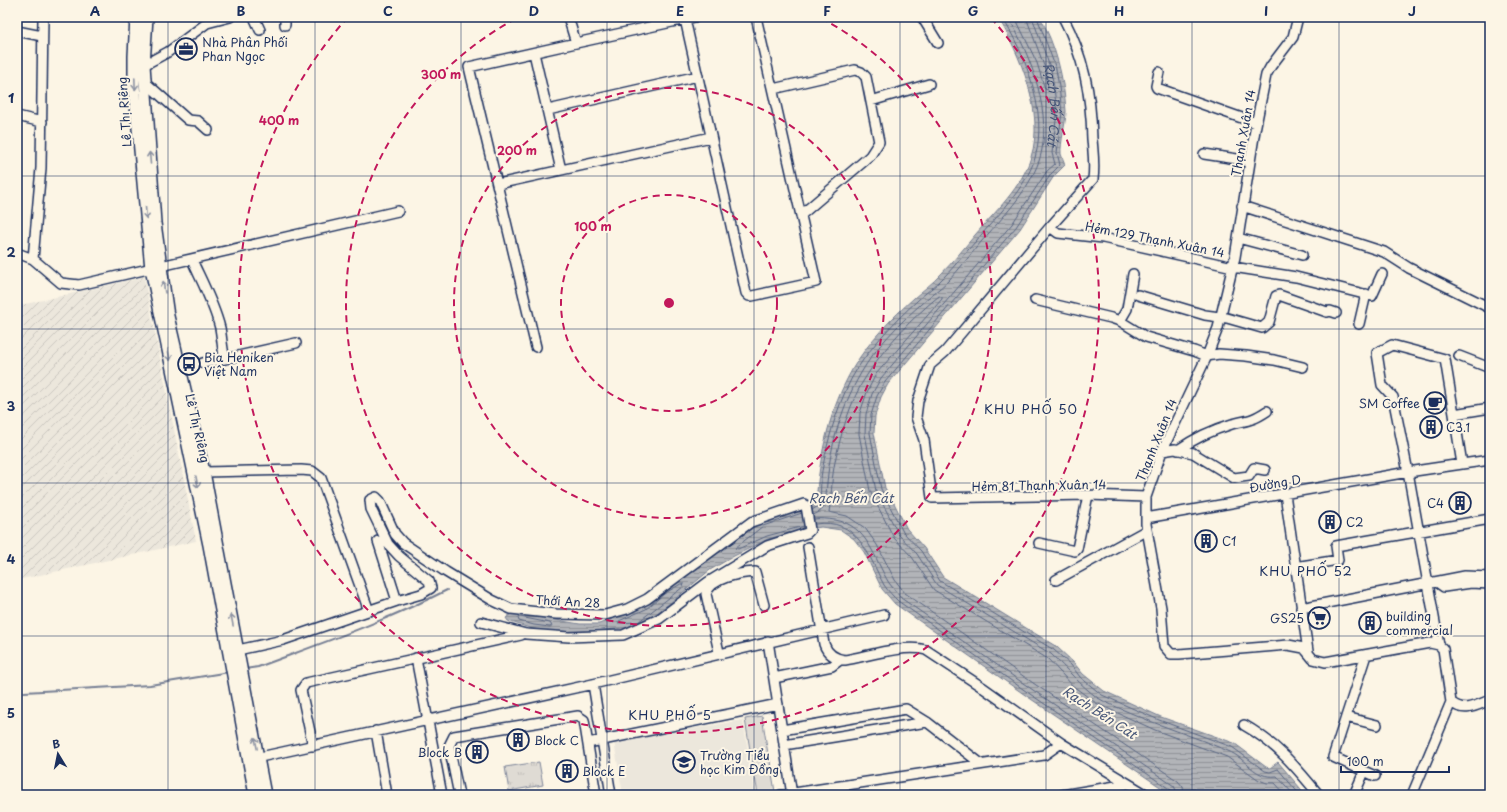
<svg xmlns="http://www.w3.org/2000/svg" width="1507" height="812" font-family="'Playpen Sans',sans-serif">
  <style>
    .built { fill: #ece7dc }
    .industrial { fill: url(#industrial-furrows) }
    .park { fill: url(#park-tufts); stroke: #7d8599 }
    .pitch { fill: #dfdbd4; stroke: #7d8599 }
    .water { fill: url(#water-rules); stroke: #767f94 }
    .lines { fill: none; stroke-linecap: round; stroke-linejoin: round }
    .shore { stroke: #576482; stroke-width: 1 }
    .stream { stroke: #767f94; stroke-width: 2 }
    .minor-casing { stroke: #1b2f5e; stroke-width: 12 }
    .tertiary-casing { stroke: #1b2f5e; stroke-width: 14 }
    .minor { stroke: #fcf5e5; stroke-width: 9 }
    .tertiary { stroke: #fcf5e5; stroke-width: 11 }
    .oneway { stroke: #8c92a2 }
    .grid { fill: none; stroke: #1b2f5e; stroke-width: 1; stroke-opacity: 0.55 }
    .ring { fill: none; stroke: #c2185b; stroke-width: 2; stroke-dasharray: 7 5 }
    .labels { text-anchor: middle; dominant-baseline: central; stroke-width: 4; stroke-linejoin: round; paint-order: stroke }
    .poi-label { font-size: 12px; fill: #1b2f5e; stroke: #fcf5e5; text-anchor: start }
    .street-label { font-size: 12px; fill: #1b2f5e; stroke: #fcf5e5 }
    .water-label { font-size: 13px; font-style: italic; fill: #485779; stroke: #fcf5e5 }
    .neighbourhood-label { font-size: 13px; letter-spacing: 1px; fill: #1b2f5e; stroke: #fcf5e5 }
    .centre { fill: #c2185b; stroke: #fcf5e5; stroke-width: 2 }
    .ring-label { font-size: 12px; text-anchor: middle; font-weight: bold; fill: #c2185b; stroke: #fcf5e5; stroke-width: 4; stroke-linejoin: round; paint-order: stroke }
    .neatline { fill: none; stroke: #1b2f5e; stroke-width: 1.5 }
    .grid-label { font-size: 13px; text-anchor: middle; font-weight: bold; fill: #1b2f5e }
  </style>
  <defs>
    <pattern id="industrial-furrows" width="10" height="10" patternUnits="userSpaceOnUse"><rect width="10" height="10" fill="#ece7dc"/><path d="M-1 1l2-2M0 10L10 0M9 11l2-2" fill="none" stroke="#cac6bf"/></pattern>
    <pattern id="park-tufts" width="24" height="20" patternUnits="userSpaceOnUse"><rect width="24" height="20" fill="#dfdbd4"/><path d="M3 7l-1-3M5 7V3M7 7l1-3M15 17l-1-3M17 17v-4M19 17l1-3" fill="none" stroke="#bfbcb8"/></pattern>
    <pattern id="water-rules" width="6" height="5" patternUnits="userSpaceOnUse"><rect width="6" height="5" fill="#b2b4b8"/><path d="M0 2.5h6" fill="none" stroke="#909399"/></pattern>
  </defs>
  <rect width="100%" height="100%" fill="#fcf5e5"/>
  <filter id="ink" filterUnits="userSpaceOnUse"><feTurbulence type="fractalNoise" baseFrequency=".025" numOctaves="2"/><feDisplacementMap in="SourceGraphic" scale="8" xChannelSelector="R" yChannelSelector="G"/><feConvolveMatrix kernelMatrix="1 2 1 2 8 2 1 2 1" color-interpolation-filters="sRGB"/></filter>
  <g filter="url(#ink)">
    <!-- built -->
    <path class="built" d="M743 720 755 793 744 795H623L614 742Z"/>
    <!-- industrial -->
    <path class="industrial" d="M144 277 196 541 17 580V306Z"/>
    <!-- park -->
    <path class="park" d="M539 762 543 785 509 791 505 767Z"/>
    <!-- pitch -->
    <path class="pitch" d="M762 716 768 754 751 756 745 719Z
      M769 755 775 792 758 795 752 758Z"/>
    <!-- water -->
    <path class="water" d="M998 17H1040C1056 46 1064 78 1066 111 1066 123 1060 143 1061 154 1062 157 1064 161 1065 165L1054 176 1020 229 888 384 881 397 875 416 874 433 885 488 894 503 907 529 924 548 943 577 1057 647 1074 663 1083 674 1104 691 1161 717 1234 743 1266 767 1270 768 1278 762 1306 795H1172L1028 697 895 604 882 589 864 552 854 539 841 530 821 527 797 531 768 539 734 556 710 570 670 603 640 626 572 634 533 629 508 621 506 618 512 613H526L544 618 580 624H599L644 606 661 590 692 572 761 522 816 504C819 457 829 410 853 368 868 342 892 318 914 298 923 290 933 283 941 274 953 262 964 248 975 235 995 212 1022 187 1031 157 1045 113 1020 55 998 17Z"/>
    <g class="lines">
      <!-- shore -->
      <g class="shore">
        <path d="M1015 17 1037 63 1045 89 1047 90 1048 88 1046 71 1026 17"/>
        <path id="s1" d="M1032 17 1051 70 1054 88 1057 112 1052 153 1055 164 1047 171 1012 224 881 378 872 394 866 414 865 434 876 491 899 535 917 554 937 585 1051 654C1067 669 1080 685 1098 698 1106 703 1117 707 1126 711 1159 726 1194 736 1228 751 1248 759 1253 779 1277 776L1294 795"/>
        <path d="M1037 17 1056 69 1059 87 1062 112 1057 153 1060 165 1051 174 1016 227 885 382 877 396 871 415 870 433 881 489 903 532 921 551 940 581 1054 650 1071 665 1080 677 1102 695 1159 720 1232 747 1265 771 1270 772 1278 769 1300 795"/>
        <path d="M812 510 820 505C821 492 820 478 823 466 828 437 841 394 857 369 873 344 895 321 917 301 925 293 936 286 944 277 955 266 965 253 976 241 996 217 1026 188 1035 158 1048 111 1026 56 1002 17"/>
        <path d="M802 513 763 526 735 548 738 549 767 536 804 526"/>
        <path d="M813 515C823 511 825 508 826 497 828 454 839 411 861 373 875 348 899 324 920 305 929 296 939 290 948 281 960 269 970 255 981 242 1002 218 1028 192 1039 161 1054 117 1031 55 1008 17"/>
        <path d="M814 519C821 518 828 519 835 520 868 525 874 559 889 583 893 588 897 593 901 598L1033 690 1174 786 1178 795"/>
        <path d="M815 524C858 517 868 555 884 585 888 591 893 596 898 601L1030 694 1171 790 1173 795"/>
        <path d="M681 584H684L683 587 638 622 618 623 619 621 646 609 664 594Z"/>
        <path d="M520 617 550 623 552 626 550 627 534 625 519 621 518 618Z"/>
        <path d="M1184 795 1183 787 1178 781 1036 685 905 593 895 580 877 545 865 528 847 516 829 512C832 497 831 482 834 467 839 439 851 398 867 375 886 345 912 318 939 296L942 297V299L876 374 867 392 860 413 859 434 870 491 894 538 912 557 934 590 1048 659 1073 686 1096 703 1155 730 1227 757 1259 780 1267 783H1275L1286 795"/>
      </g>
      <!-- stream -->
      <path class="stream" d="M245 669 258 667C322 643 386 621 447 590
        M24 692 150 685 229 672"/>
      <!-- minor casing -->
      <g class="minor-casing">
        <path id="minor" d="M254 17 260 30
          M285 17V25
          M568 17 576 43 695 17
          M922 17 938 43
          M1063 17C1084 57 1091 94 1092 139 1093 152 1095 165 1093 179L1050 227 945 352 930 365 918 401 916 417 924 440 932 498 1088 495 1146 497
          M1298 17 1293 37 1271 66 1266 75 1255 130 1235 257 1218 328 1207 356 1162 451 1146 497V524L1161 608 1164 646 1171 654H1179L1288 645 1304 648 1313 659 1325 662 1430 643 1439 645 1443 649 1451 702C1464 713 1475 706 1490 700
          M685 19 746 293 749 296H752L816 282 756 17
          M17 31 42 36
          M534 53 561 170
          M139 65H144L168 52 207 23 230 17
          M1159 72 1156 86 1157 88 1256 123
          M145 82 188 120 198 121 208 130
          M773 89 855 70 861 72 866 77 879 142 870 156 801 215
          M871 101 929 84
          M548 110 698 76
          M17 116 42 122
          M1204 154 1250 161
          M498 184 711 137
          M1242 206 1384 252 1409 268 1490 308
          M1050 227 1058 233 1103 238 1233 267 1296 277 1372 296 1382 274
          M1238 238 1302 255
          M17 253 33 259 61 283 79 285 398 211
          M33 259 41 168 43 17
          M192 260C202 282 214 304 220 328 222 338 222 348 225 359L296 343
          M1138 295 1205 315 1227 318 1262 328 1269 322 1276 296 1279 295 1327 312 1330 311 1336 313
          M1035 300 1111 318 1120 321 1146 337 1194 351 1207 356 1219 354 1246 356 1274 360 1303 367
          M1120 321 1127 309 1133 274
          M1359 324 1366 294
          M536 347 469 67 576 43
          M1459 356 1490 368
          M203 363 225 359
          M1178 450C1195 438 1212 430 1232 424 1248 420 1252 421 1267 411
          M1162 451 1175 449 1193 453 1234 478 1249 476 1254 468 1265 470
          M1462 464 1490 460
          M204 472 301 470 312 471 321 478 369 611
          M1285 494 1308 651
          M1146 518 1408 472 1393 397 1382 385 1377 353 1392 345 1445 359 1454 414 1490 408
          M378 541 397 601
          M1039 543 1075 551 1077 549 1088 495
          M808 547 824 644C827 653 835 659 845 660 868 656 903 644 926 650L982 687 1061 743 1147 795
          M1295 567 1338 560 1336 546 1490 519
          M1056 580 1147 530
          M1437 582 1444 587 1471 583 1490 584
          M1301 608 1465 576 1490 577
          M768 641 792 795
          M1439 645 1408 472 1462 464 1454 414
          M238 650 283 640 397 601 421 594 431 588 429 581 399 556 388 544 371 509 370 500 376 497 380 501 395 534 403 543 446 572 492 600 511 609 556 614 605 615 627 609 647 599 751 522 804 504 806 506 810 530 807 533 767 546 708 582 659 619 623 635 569 637 526 634 481 622
          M719 652 706 594C711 578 739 573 755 572L764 605
          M1366 655 1333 757 1375 776
          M416 658 442 795
          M774 678 832 666 840 660
          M593 684 611 795
          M1346 717 1377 725
          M1244 725C1276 743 1296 767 1319 795
          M782 730 906 709 927 722 980 763
          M376 731 387 795
          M588 743 778 704
          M784 745 927 722
          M313 746 301 690 306 683 521 635
          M251 759 593 684 884 615
          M459 795 449 746 454 736 578 716 584 720 596 795
          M781 795 1044 755 1061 743
          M1062 795 1128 784
          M1354 795 1364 772
          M1412 795 1451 702"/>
      </g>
      <!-- tertiary casing -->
      <g class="tertiary-casing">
        <path id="tertiary" d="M136 17 134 56V85L151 269 209 545 255 795
          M147 17 144 65 155 223 161 267 168 316 204 472 265 795"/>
      </g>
      <!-- minor -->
      <use href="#minor" class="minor"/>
      <!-- tertiary -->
      <use href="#tertiary" class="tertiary"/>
    </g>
    <!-- one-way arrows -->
    <defs><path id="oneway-shaft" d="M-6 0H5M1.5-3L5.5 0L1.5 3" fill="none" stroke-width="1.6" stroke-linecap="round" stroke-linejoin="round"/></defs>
    <g class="oneway">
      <use href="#oneway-shaft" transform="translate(135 84) rotate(88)"/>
      <use href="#oneway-shaft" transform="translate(150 158) rotate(-95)"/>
      <use href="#oneway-shaft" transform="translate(146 213) rotate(85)"/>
      <use href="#oneway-shaft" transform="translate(164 287) rotate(-99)"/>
      <use href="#oneway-shaft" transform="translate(169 355) rotate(79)"/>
      <use href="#oneway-shaft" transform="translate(197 482) rotate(79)"/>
      <use href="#oneway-shaft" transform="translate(232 620) rotate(-101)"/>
      <use href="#oneway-shaft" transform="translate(256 743) rotate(-101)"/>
    </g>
  </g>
  <!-- grid -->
  <path class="grid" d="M168 17V795M315 17V795M461 17V795M607 17V795M754 17V795M900 17V795M1046 17V795M1192 17V795M1339 17V795M17 176H1490M17 329H1490M17 483H1490M17 636H1490"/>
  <!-- distance rings -->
  <g class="ring">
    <circle cx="669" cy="303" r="108"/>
    <circle cx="669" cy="303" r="215"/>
    <path d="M821 18A323 323 0 1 1 517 18"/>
    <path d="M991 18A430 430 0 1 1 347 18"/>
  </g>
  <!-- icons -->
  <defs>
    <g id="office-ring" transform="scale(1.15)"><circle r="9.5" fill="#fcf5e5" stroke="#1b2f5e" stroke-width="1.5"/><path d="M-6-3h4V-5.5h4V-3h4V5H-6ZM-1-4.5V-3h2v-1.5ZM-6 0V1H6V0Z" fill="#1b2f5e"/></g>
    <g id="bus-ring" transform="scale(1.15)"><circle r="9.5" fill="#fcf5e5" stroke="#1b2f5e" stroke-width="1.5"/><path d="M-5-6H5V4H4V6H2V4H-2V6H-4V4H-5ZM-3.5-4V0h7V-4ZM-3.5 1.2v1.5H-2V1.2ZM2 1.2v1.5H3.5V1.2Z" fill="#1b2f5e"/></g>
    <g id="cafe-ring" transform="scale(1.15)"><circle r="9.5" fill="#fcf5e5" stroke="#1b2f5e" stroke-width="1.5"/><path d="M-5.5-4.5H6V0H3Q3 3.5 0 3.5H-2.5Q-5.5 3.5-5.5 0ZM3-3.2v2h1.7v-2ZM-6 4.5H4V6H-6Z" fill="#1b2f5e"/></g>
    <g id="building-ring" transform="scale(1.15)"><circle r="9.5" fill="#fcf5e5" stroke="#1b2f5e" stroke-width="1.5"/><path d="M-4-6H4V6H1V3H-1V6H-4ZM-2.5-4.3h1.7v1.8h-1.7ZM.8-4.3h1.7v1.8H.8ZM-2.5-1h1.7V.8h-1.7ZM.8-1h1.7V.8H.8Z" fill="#1b2f5e"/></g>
    <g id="supermarket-ring" transform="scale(1.15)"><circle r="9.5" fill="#fcf5e5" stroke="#1b2f5e" stroke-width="1.5"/><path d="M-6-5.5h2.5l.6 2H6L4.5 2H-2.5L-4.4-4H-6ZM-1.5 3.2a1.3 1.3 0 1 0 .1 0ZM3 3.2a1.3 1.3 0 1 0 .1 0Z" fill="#1b2f5e"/></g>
    <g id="school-ring" transform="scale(1.15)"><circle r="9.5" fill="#fcf5e5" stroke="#1b2f5e" stroke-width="1.5"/><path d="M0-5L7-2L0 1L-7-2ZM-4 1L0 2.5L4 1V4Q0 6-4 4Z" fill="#1b2f5e"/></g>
  </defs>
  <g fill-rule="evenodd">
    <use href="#office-ring" x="186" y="49"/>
    <use href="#bus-ring" x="189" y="364"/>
    <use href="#cafe-ring" x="1435" y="403"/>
    <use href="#building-ring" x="1431" y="427"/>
    <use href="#building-ring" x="1460" y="503"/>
    <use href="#building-ring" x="1330" y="522"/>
    <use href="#building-ring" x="1206" y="541"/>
    <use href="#supermarket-ring" x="1319" y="618"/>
    <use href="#building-ring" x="1370" y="623"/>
    <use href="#building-ring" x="518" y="740"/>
    <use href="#building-ring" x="477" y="752"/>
    <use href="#school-ring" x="684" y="762"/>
    <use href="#building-ring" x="567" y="771"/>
  </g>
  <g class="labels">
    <!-- poi labels -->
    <g class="poi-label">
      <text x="202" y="42">Nhà Phân Phối<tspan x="202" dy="14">Phan Ngọc</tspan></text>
      <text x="204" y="357">Bia Heniken<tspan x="204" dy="14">Việt Nam</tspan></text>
      <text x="1420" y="403" text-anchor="end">SM Coffee</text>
      <text x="1446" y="427">С3.1</text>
      <text x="1444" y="503" text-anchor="end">C4</text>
      <text x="1346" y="522">С2</text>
      <text x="1222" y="541">С1</text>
      <text x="1386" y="616">building<tspan x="1386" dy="14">commercial</tspan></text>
      <text x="1304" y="618" text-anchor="end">GS25</text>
      <text x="534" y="740">Block C</text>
      <text x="462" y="752" text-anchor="end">Block B</text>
      <text x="700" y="755">Trường Tiểu<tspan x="700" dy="14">học Kim Đồng</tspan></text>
      <text x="582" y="771">Block E</text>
    </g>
    <!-- street labels -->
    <g class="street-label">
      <text transform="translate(124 112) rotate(-94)">Lê Thị Riêng</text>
      <text transform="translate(1243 133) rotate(-80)">Thạnh Xuân 14</text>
      <text transform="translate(1155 239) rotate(11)">Hẻm 129 Thạnh Xuân 14</text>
      <text transform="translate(198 428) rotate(77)">Lê Thị Riêng</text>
      <text transform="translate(1156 440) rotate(-68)">Thạnh Xuân 14</text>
      <text transform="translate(1275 483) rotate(-10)">Đường D</text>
      <text transform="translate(1039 485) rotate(-1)">Hẻm 81 Thạnh Xuân 14</text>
      <text transform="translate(568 601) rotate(3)">Thới An 28</text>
    </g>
    <!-- water labels -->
    <g class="water-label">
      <text stroke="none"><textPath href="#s1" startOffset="91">Rạch Bến Cát</textPath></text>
      <text x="851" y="497">Rạch Bến Cát</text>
      <text transform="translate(1100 712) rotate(33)">Rạch Bến Cát</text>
    </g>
    <!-- neighbourhood labels -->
    <g class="neighbourhood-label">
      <text x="1031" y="408">KHU PHỐ 50</text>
      <text x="1306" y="570">KHU PHỐ 52</text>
      <text x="670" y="714">KHU PHỐ 5</text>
    </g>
  </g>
  <circle cx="669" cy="303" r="6" class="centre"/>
  <g class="ring-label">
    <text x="441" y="79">300 m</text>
    <text x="279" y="125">400 m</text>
    <text x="517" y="155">200 m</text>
    <text x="593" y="231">100 m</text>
  </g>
  <!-- margin -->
  <rect width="1507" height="812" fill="none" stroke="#fcf5e5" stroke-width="44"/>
  <!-- north arrow -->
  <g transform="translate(58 754) rotate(350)" stroke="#fcf5e5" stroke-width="3" paint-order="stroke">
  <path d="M0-3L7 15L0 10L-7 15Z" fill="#1b2f5e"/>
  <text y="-6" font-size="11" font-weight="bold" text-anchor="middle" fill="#1b2f5e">B</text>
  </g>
  <!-- scale -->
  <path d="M1341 766v6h108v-6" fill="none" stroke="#1b2f5e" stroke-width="2"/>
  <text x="1347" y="766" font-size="12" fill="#1b2f5e" stroke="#fcf5e5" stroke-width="3" paint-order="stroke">100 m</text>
  <rect x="22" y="22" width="1463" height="768" class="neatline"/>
  <g class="grid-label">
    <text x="95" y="16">A</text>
    <text x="241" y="16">B</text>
    <text x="388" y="16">C</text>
    <text x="534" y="16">D</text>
    <text x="680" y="16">E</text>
    <text x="827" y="16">F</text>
    <text x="973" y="16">G</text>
    <text x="1119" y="16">H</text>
    <text x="1266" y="16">I</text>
    <text x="1412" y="16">J</text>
    <text x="11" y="103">1</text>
    <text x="11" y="257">2</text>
    <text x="11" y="411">3</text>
    <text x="11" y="564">4</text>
    <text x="11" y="718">5</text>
  </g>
</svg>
